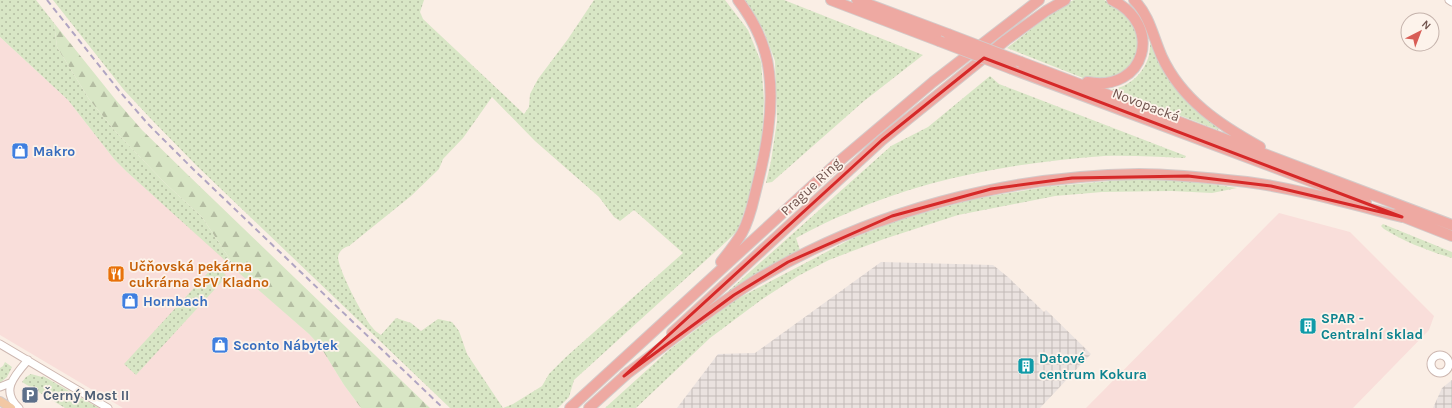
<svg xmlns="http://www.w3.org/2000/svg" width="1452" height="408" font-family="Karla,sans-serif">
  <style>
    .commercial { fill: #f9deda }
    .industrial { fill: url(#industrial-grid) }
    .grass { fill: url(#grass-dots) }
    .forest { fill: url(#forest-firs) }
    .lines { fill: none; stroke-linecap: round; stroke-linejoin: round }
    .minor-casing { stroke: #cdb7b0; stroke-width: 9 }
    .major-casing { stroke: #d4cbca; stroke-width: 10 }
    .highway-casing { stroke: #d4cbca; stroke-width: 12 }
    .minor { stroke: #fff; stroke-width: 7 }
    .major { stroke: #f2c8a4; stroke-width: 8 }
    .highway { stroke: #eea9a2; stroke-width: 10 }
    .rail { stroke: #b0a5c2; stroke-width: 2; stroke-dasharray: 6 4; stroke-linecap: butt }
    .highway-bridge-casing { stroke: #d4cbca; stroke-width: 12; stroke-linecap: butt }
    .highway-bridge { stroke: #eea9a2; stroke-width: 10 }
    .marked { fill: none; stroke: #d62828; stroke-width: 3; stroke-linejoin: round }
    .labels { text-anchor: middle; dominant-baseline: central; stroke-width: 3.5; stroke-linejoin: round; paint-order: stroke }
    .street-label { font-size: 14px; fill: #70534d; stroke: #fdf3eb }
    .shop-label { font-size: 14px; font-weight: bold; fill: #366cbe; stroke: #fdf3eb; text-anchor: start }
    .food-label { font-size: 14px; font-weight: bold; fill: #c56008; stroke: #fdf3eb; text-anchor: start }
    .culture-label { font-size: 14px; font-weight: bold; fill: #0d838f; stroke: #fdf3eb; text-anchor: start }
    .service-label { font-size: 14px; font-weight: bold; fill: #4e5e75; stroke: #fdf3eb; text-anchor: start }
  </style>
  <defs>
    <pattern id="industrial-grid" width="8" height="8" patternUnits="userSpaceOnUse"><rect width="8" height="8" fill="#eae2df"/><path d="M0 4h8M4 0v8" fill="none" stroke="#c2bab7"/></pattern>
    <pattern id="grass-dots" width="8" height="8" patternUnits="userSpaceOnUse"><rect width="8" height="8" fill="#d8e6c5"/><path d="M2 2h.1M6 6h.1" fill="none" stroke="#b4bda2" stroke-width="1.8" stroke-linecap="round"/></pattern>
    <pattern id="forest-firs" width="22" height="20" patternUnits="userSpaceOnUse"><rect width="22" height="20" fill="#d8e6c5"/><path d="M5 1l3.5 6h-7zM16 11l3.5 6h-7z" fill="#b4bda2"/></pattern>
  </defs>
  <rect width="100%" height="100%" fill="#faeee5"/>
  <!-- commercial -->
  <path class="commercial" d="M0 37 68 100 114 159 127 172 309 334 320 346 344 385 361 408H123L0 335Z
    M1279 213 1350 232 1434 316 1429 330 1353 408H1086Z"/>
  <!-- industrial -->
  <path class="industrial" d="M881 262 993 265 1008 277 1044 312 1046 310 1091 354 1040 408H677L718 354 755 353Z
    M1452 380V408H1433L1442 388Z"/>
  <!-- grass -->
  <path class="grass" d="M0 0H36L54 23 57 47 89 99 115 131 166 184 202 217 239 273 127 172 114 159 68 100 0 37Z
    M53 0H424L420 12 423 19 524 114 529 107 530 94 538 79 568 39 594 0H725L748 30 761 62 764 100 762 138 749 197 738 230 727 241 574 380 569 397 558 408H503L513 404 542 386 549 374 566 357 683 253 634 210 620 221 614 217 599 197 535 141 492 97 463 138 443 159 439 169 411 196 349 246C344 247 339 251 338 257 338 269 363 317 372 327 374 330 378 333 381 335L396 318 411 323 421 331 438 319 452 322 459 331 467 354 503 408H450L197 166 152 120 124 90Z
    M744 0H784L923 55 864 101 772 182 766 183 771 161 777 121 775 61 764 31Z
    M1074 0H1104L1117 6 1125 13 1139 35 1137 60 1121 75 1093 80 1083 78 1007 48 1062 5Z
    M1151 39 1183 97 1201 114 1219 128 1218 130 1111 89C1129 88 1145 72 1149 55 1150 50 1150 44 1151 39Z
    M990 76 999 84 1186 156 1185 158C1158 157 1130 155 1104 156 1019 162 926 178 848 213 830 220 813 229 796 238L800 250 763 270 724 295 891 146 928 127Z
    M1132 179 1189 181 1237 188 1212 193 1172 191 1102 192 1055 196 958 215 884 239 829 260 798 276 761 300 710 338 636 408H605L669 350 735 300 851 239 898 220 974 199 1045 187Z
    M1383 224 1452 252V258C1428 251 1405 242 1384 229L1381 226Z
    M215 265 225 274 226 277 136 375 124 364Z
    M5 362 12 367 7 377 0 383V368L3 366Z
    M31 374 42 377 43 376 99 408H65L22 382 26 377Z"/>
  <!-- forest -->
  <path class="forest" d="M54 23 115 99 142 130 188 175 430 408H361L344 385 320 346 309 334 239 273 202 217 166 184 115 131 89 99 57 47Z"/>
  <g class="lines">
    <!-- minor casing -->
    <g class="minor-casing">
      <path id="minor" d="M1449 0 1452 2
        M0 344 108 408
        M1431 364a9 9 0 1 1 18 0a9 9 0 1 1-18 0Z
        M0 387 10 383
        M19 408C0 391 14 376 28 360"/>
    </g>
    <!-- major casing -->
    <g class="major-casing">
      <path id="major" d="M0 401 11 408"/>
    </g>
    <!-- highway casing -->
    <g class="highway-casing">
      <path id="highway" d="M831 0 939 41
        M857 0 948 34
        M1134 0C1150 16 1153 37 1162 57 1182 100 1220 125 1260 147
        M1021 62 1452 225
        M1012 69 1366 202
        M1087 82C1146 93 1164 25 1112 0
        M1396 214 1452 236
        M721 262C728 253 736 243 742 233 750 219 753 202 757 186 766 150 774 110 769 72 766 45 754 21 738 0
        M672 333 882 140 1006 40 1046 11 1065 0
        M624 376C667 344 710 309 756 280 871 211 1005 176 1139 174 1175 174 1211 178 1247 182 1299 189 1351 204 1402 217
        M570 408 836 164 933 82 1039 0
        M589 408 629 372"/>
    </g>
    <!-- minor -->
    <use href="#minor" class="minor"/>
    <!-- major -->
    <use href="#major" class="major"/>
    <!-- highway -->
    <use href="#highway" class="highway"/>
    <!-- rail -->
    <path class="rail" d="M47 0 121 93 148 124 193 169 443 408"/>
    <!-- highway-bridge casing -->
    <g class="highway-bridge-casing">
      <path id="highway-bridge" d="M948 34 1021 62
        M939 41 1012 69"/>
    </g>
    <!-- highway-bridge -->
    <use href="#highway-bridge" class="highway-bridge"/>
  </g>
  <!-- marked area -->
  <path class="marked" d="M984 58 1402 217 1271 186 1188 176 1072 178 991 189 892 216 788 262 734 295 624 376 882 140Z"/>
  <!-- icons -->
  <defs>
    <g id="shop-square" transform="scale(0.9)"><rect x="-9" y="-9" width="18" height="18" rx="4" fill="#3f7fe0" stroke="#fdf3eb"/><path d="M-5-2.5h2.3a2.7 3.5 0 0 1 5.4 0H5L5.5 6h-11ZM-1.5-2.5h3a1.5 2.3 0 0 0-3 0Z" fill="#fff"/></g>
    <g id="restaurant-square" transform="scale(0.9)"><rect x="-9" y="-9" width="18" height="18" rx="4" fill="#e8710a" stroke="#fdf3eb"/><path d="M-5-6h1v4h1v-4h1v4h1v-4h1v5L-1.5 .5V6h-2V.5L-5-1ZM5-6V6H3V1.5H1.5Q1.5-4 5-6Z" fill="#fff"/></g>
    <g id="building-square" transform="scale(0.9)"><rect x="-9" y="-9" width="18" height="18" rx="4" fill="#0f9aa8" stroke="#fdf3eb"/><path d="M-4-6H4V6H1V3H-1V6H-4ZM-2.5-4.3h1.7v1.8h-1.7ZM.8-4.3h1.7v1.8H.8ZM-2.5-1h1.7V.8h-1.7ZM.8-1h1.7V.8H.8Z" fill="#fff"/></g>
    <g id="parking-square" transform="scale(0.9)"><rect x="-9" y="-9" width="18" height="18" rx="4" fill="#5c6f8a" stroke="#fdf3eb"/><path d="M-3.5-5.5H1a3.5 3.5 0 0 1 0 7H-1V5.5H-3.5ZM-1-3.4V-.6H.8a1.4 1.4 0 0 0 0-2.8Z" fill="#fff"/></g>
  </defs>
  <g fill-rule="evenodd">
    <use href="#shop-square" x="20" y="151"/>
    <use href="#restaurant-square" x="116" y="274"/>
    <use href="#shop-square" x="130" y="301"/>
    <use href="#building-square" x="1308" y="326"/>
    <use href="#shop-square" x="220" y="345"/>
    <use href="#building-square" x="1026" y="366"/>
    <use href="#parking-square" x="30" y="395"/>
  </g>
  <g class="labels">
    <!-- street labels -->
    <g class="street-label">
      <text transform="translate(1146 105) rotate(21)">Novopacká</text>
      <text transform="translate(811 187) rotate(-43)">Prague Ring</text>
    </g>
    <!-- shop labels -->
    <g class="shop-label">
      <text x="33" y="151">Makro</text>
      <text x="143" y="301">Hornbach</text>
      <text x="233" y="345">Sconto Nábytek</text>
    </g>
    <!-- food labels -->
    <g class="food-label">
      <text x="129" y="266">Učňovská pekárna<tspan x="129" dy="16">cukrárna SPV Kladno</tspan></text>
    </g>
    <!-- culture labels -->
    <g class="culture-label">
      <text x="1321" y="318">SPAR -<tspan x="1321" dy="16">Centralní sklad</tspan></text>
      <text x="1039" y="358">Datové<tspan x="1039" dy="16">centrum Kokura</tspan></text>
    </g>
    <!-- service labels -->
    <g class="service-label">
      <text x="43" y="395">Černý Most II</text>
    </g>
  </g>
  <!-- north arrow -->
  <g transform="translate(1420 32) rotate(42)"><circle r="19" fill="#fdf3eb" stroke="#c5b3ac"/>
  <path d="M0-3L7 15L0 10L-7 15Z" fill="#d85d56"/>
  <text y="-6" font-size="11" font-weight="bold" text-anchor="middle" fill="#70534d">N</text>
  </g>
</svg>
